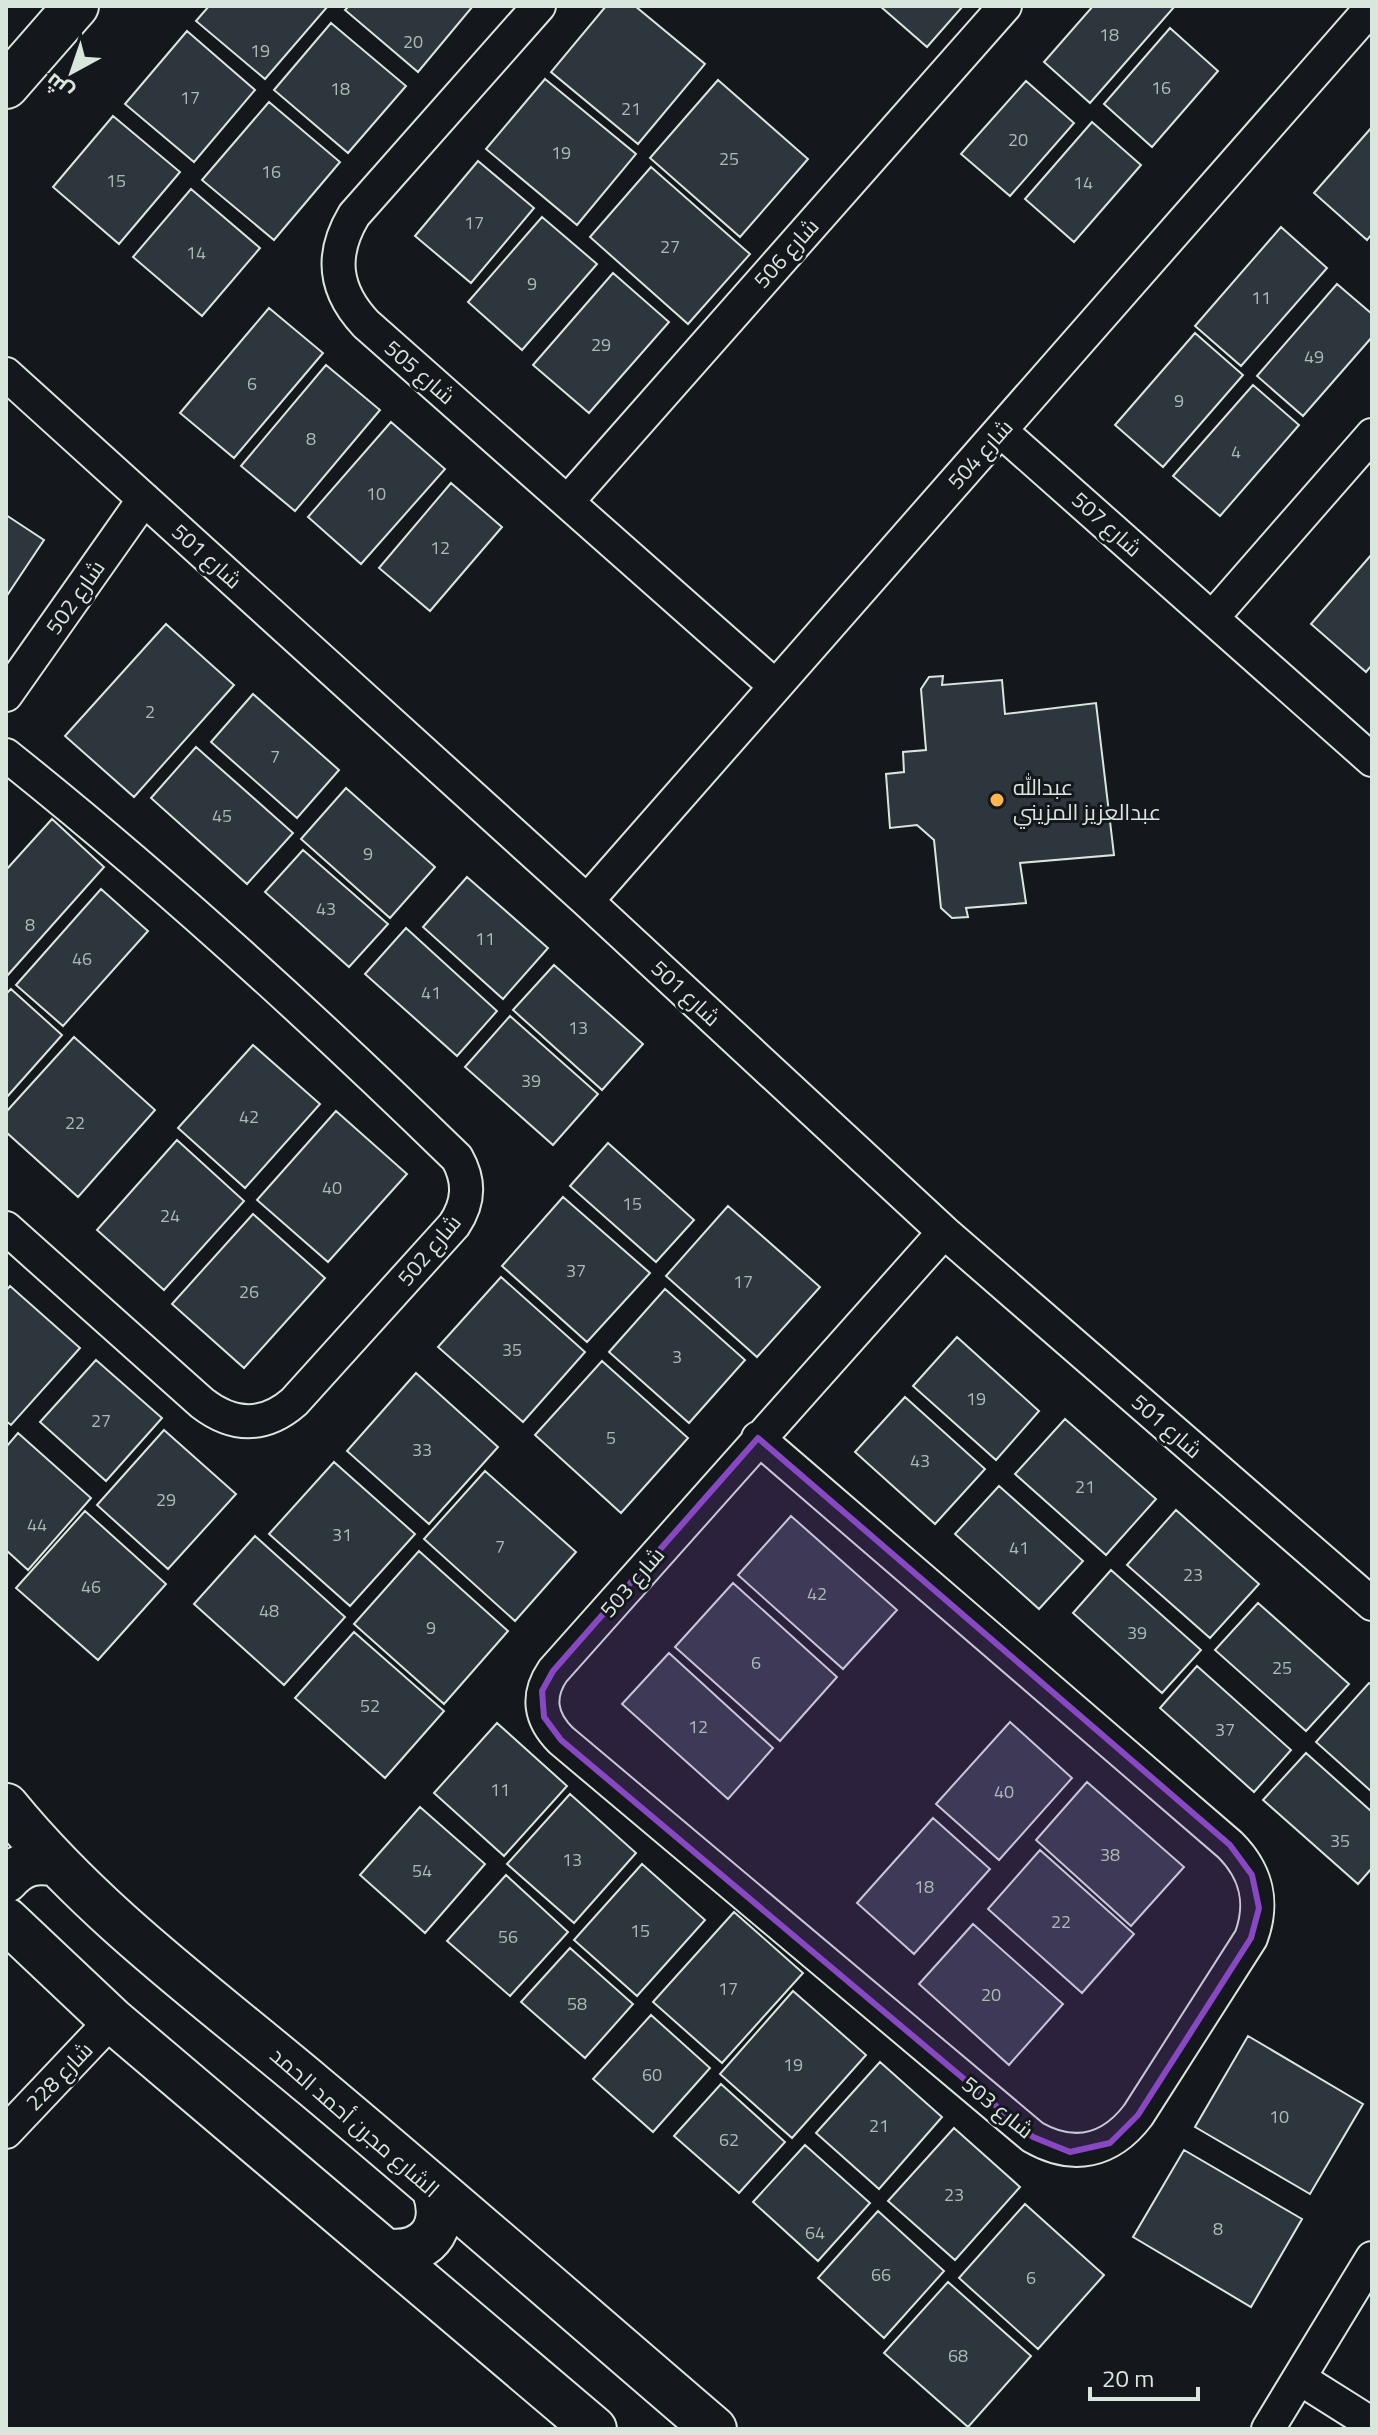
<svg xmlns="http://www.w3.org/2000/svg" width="1378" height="2435" font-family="'Titillium Web',Cairo,sans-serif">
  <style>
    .building { fill: #2c363c; stroke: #d8e6dc; stroke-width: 2 }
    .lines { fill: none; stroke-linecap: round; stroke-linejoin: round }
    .street-casing { stroke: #d8e6dc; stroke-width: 36 }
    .secondary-casing { stroke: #d8e6dc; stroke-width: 48 }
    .street { stroke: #14181c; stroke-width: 32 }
    .secondary { stroke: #14181c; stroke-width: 44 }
    .marked { fill: #8948c3; fill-opacity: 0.2; stroke: #8948c3; stroke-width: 6; stroke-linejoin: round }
    .poi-dot { fill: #ffb74d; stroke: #14181c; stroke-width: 3 }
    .labels { text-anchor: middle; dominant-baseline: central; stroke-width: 6; stroke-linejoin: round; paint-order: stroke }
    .number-label { font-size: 18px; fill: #adbab4 }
    .street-label { font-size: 22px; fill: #d8e6dc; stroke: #14181c }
    .poi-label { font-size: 22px; fill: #d8e6dc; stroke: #14181c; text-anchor: start }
  </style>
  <rect width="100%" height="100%" fill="#14181c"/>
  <!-- building -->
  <path class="building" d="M209 6H328L265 79 196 21Z
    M349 6H473L418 72 345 10Z
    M606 6H635L705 64 638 144 551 72Z
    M880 6H963L927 47Z
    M1093 6H1175L1090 103 1044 62Z
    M331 23 406 86 348 153 274 90Z
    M1170 28 1218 71 1152 147 1104 104Z
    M187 31 255 90 194 162 125 104Z
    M545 79 636 154 577 225 486 149Z
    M718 80 808 159 740 237 650 158Z
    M1026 81 1074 123 1010 196 961 154Z
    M269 102 340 162 274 240 202 180Z
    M113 116 180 172 119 244 53 187Z
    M1092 122 1141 165 1074 242 1025 199Z
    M1372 127V234L1367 240 1314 193Z
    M478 161 534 208 471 283 415 236Z
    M651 167 750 254 688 324 590 237Z
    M191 189 260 248 202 316 133 257Z
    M542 217 597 264 522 350 468 302Z
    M1281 227 1327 268 1241 366 1195 326Z
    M613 273 669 322 589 413 533 365Z
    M1337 284 1372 314V337L1303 416 1257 376Z
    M269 308 323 353 234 458 180 413Z
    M1195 333 1243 375 1163 467 1115 425Z
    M326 365 380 410 295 511 241 466Z
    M1253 385 1299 425 1220 516 1173 476Z
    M391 422 445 469 361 564 308 517Z
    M451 483 502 527 430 611 379 568Z
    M6 515 44 540 6 597Z
    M1372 554V665L1366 672 1311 624Z
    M166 624 234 685 134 797 65 736Z
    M943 676 942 685 1002 680 1005 714 1096 703 1114 855 1020 863 1026 903 966 908 968 917 952 918 941 908 934 840 917 825 890 828 886 774 904 772 903 752 926 750 921 689 929 677Z
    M253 694 339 770 297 818 211 742Z
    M196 747 293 833 247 884 151 798Z
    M346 788 435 867 390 918 301 839Z
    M52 819 104 867 6 977V870Z
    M303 850 388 924 349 967 265 892Z
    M467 877 548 948 503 999 423 927Z
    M101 889 148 931 63 1026 16 985Z
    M406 928 497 1011 457 1056 365 974Z
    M554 965 643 1044 602 1090 513 1010Z
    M11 989 62 1035 6 1098V994Z
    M510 1016 598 1094 553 1145 465 1067Z
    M74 1037 155 1110 78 1197 6 1132V1112Z
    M253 1045 320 1104 245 1188 178 1128Z
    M336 1111 407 1174 328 1262 257 1200Z
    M177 1140 244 1201 164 1290 97 1230Z
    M608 1143 694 1220 656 1262 570 1186Z
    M563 1197 650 1273 587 1342 502 1266Z
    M728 1206 820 1287 757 1357 666 1276Z
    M253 1214 325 1278 244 1368 172 1304Z
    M501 1277 585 1352 523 1422 438 1347Z
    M10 1286 80 1348 11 1425 6 1421V1291Z
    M665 1289 745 1360 689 1423 609 1352Z
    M957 1337 1039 1411 996 1460 913 1386Z
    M96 1360 162 1418 106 1481 40 1422Z
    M602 1361 688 1438 621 1513 535 1435Z
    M416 1373 498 1447 429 1524 347 1451Z
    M905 1397 985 1469 935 1524 855 1452Z
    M1065 1419 1156 1499 1106 1555 1015 1474Z
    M164 1430 236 1494 168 1569 97 1505Z
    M18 1433 91 1498 28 1570 6 1550V1447Z
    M334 1462 415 1534 350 1606 269 1534Z
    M485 1471 576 1552 515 1621 424 1539Z
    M999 1486 1083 1561 1039 1609 955 1534Z
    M1176 1510 1259 1584 1210 1638 1127 1565Z
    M85 1511 166 1584 98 1660 16 1588Z
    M791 1516 897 1610 843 1669 738 1575Z
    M255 1536 345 1617 284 1685 194 1604Z
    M419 1551 508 1631 444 1704 354 1624Z
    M1111 1570 1201 1650 1162 1693 1073 1613Z
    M733 1583 837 1677 780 1741 675 1647Z
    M1258 1603 1349 1684 1306 1731 1215 1650Z
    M354 1632 444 1711 385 1778 295 1698Z
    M669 1653 773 1748 728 1799 622 1704Z
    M1197 1666 1291 1750 1254 1792 1160 1708Z
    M1369 1683 1372 1685V1792L1316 1742Z
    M1010 1722 1072 1778 999 1860 936 1804Z
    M497 1723 567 1786 504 1856 434 1793Z
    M1306 1753 1372 1812V1868L1358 1884 1263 1800Z
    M1087 1782 1184 1867 1131 1926 1036 1840Z
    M570 1794 636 1853 574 1923 507 1864Z
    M420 1807 485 1864 425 1933 360 1875Z
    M933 1818 990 1869 914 1954 857 1903Z
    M1040 1850 1134 1934 1082 1993 988 1909Z
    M642 1864 705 1920 637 1996 574 1940Z
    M506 1875 568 1932 510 1996 447 1941Z
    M734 1912 803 1973 722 2063 653 2002Z
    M973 1924 1063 2004 1009 2065 919 1984Z
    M570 1948 633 2004 585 2058 521 2002Z
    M793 1991 866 2055 792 2138 720 2074Z
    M651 2015 710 2068 653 2132 593 2079Z
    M1248 2036 1363 2104 1310 2194 1195 2127Z
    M880 2062 942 2117 879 2189 816 2133Z
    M721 2084 785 2142 739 2193 674 2136Z
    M954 2128 1020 2187 955 2260 888 2201Z
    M805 2145 870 2203 818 2261 753 2202Z
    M1184 2150 1302 2219 1251 2307 1133 2237Z
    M1025 2204 1104 2275 1038 2349 959 2278Z
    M878 2211 944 2271 884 2338 818 2278Z
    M948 2282 1031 2356 968 2427 884 2353Z"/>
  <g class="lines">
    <!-- street casing -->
    <g class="street-casing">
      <path id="street" d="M539 6 354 215C330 255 334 290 366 324L774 685
        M6 374 587 901 944 1232 1372 1604
        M1001 431 1372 760
        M568 501 1005 6
        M1212 618 1372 435
        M6 695 144 499
        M6 755C164 881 312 1017 457 1158 470 1181 469 1203 454 1225L294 1402C264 1428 233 1427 202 1403L6 1228
        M587 901 1372 7
        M758 1438 1230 1845C1257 1872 1264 1903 1251 1938L1138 2115C1110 2152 1073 2160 1033 2137L561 1740C540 1719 536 1696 553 1671L944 1232
        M6 2132 112 2020
        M1299 2378 1372 2424
        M1268 2429 1372 2258"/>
    </g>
    <!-- secondary casing -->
    <g class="secondary-casing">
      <path id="secondary" d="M6 86 76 6
        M6 1806C95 1915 207 1996 314 2086 449 2199 581 2315 714 2429
        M6 1880C20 1864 35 1859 56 1864
        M6 1920 112 2020 594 2429
        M386 2251C425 2256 448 2230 435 2191"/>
    </g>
    <!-- street -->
    <use href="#street" class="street"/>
    <!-- secondary -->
    <use href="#secondary" class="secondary"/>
  </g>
  <!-- marked area -->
  <path class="marked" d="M758 1438 1230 1845 1252 1875 1259 1908 1251 1938 1138 2115 1110 2143 1070 2152 1033 2137 561 1740 544 1717 542 1691 553 1671Z"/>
  <!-- markers -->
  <circle class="poi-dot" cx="997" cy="800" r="8"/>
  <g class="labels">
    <!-- number labels -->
    <g class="number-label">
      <text x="1109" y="34">18</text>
      <text x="413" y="41">20</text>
      <text x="260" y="50">19</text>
      <text x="1161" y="87">16</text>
      <text x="340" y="88">18</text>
      <text x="190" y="97">17</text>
      <text x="631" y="108">21</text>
      <text x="1018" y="139">20</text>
      <text x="561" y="152">19</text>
      <text x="729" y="158">25</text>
      <text x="271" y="171">16</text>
      <text x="116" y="180">15</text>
      <text x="1083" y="182">14</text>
      <text x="474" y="222">17</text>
      <text x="670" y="246">27</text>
      <text x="196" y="252">14</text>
      <text x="532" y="283">9</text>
      <text x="1261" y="297">11</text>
      <text x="601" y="344">29</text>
      <text x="1314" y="356">49</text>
      <text x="252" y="383">6</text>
      <text x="1179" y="400">9</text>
      <text x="311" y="438">8</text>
      <text x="1236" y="451">4</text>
      <text x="376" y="493">10</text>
      <text x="440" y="547">12</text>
      <text x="150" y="711">2</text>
      <text x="275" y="756">7</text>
      <text x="222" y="815">45</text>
      <text x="368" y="853">9</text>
      <text x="326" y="908">43</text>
      <text x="30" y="924">8</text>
      <text x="485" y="938">11</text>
      <text x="82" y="958">46</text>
      <text x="431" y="992">41</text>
      <text x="578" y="1027">13</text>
      <text x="531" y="1080">39</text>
      <text x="249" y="1116">42</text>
      <text x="75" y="1122">22</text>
      <text x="332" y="1187">40</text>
      <text x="632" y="1203">15</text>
      <text x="170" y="1215">24</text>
      <text x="576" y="1270">37</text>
      <text x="743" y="1281">17</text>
      <text x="249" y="1291">26</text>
      <text x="512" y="1349">35</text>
      <text x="677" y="1356">3</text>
      <text x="976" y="1398">19</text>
      <text x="101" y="1420">27</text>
      <text x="611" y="1437">5</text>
      <text x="422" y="1449">33</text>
      <text x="920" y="1460">43</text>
      <text x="1085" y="1486">21</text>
      <text x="166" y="1499">29</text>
      <text x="37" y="1524">44</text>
      <text x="342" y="1534">31</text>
      <text x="500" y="1546">7</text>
      <text x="1019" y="1547">41</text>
      <text x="1193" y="1574">23</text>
      <text x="91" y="1586">46</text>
      <text x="817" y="1593">42</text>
      <text x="269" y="1610">48</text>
      <text x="431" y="1627">9</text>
      <text x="1137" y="1632">39</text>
      <text x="756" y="1662">6</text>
      <text x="1282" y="1667">25</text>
      <text x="370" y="1705">52</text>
      <text x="698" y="1726">12</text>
      <text x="1225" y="1729">37</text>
      <text x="500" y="1789">11</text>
      <text x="1004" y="1791">40</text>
      <text x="1340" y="1840">35</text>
      <text x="1110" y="1854">38</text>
      <text x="572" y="1859">13</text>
      <text x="422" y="1870">54</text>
      <text x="924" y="1886">18</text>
      <text x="1061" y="1921">22</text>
      <text x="640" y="1930">15</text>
      <text x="508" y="1936">56</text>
      <text x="728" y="1988">17</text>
      <text x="991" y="1994">20</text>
      <text x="577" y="2003">58</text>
      <text x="793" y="2064">19</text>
      <text x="652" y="2074">60</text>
      <text x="1279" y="2116">10</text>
      <text x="879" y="2125">21</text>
      <text x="729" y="2139">62</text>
      <text x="954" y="2194">23</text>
      <text x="1218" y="2228">8</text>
      <text x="815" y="2232">64</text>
      <text x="881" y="2274">66</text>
      <text x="1031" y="2277">6</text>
      <text x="958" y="2355">68</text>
    </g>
    <!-- street labels -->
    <g class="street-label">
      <text transform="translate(786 253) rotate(-48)">شارع 506</text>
      <text transform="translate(420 372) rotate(41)">شارع 505</text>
      <text transform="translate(980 454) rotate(-48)">شارع 504</text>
      <text transform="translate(1107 524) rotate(42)">شارع 507</text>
      <text transform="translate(207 556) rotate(42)">شارع 501</text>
      <text transform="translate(75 597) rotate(-55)">شارع 502</text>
      <text transform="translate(686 993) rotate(43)">شارع 501</text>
      <text transform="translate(429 1250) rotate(-50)">شارع 502</text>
      <text transform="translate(1167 1426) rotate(41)">شارع 501</text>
      <text transform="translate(632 1582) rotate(-49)">شارع 503</text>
      <text transform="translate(59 2076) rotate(-46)">شارع 228</text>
      <text transform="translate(998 2107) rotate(39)">شارع 503</text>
      <text transform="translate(355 2122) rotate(41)">الشارع مجرن أحمد الحمد</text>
    </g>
    <!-- poi labels -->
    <g class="poi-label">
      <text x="1013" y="787">عبدالله<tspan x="1013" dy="25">عبدالعزيز المزيني</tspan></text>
    </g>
  </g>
  <!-- border -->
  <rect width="1378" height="2435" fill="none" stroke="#d8e6dc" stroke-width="16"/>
  <!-- north arrow -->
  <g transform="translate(72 72) rotate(220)" stroke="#14181c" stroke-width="6" paint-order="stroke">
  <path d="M0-6L14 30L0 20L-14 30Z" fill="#d8e6dc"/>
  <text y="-12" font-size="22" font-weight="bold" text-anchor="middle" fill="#d8e6dc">ش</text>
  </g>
  <!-- scale -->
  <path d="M1090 2387v12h108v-12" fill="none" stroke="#d8e6dc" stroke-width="4"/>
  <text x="1102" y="2387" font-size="24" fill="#d8e6dc" stroke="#14181c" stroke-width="6" paint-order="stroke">20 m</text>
</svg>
